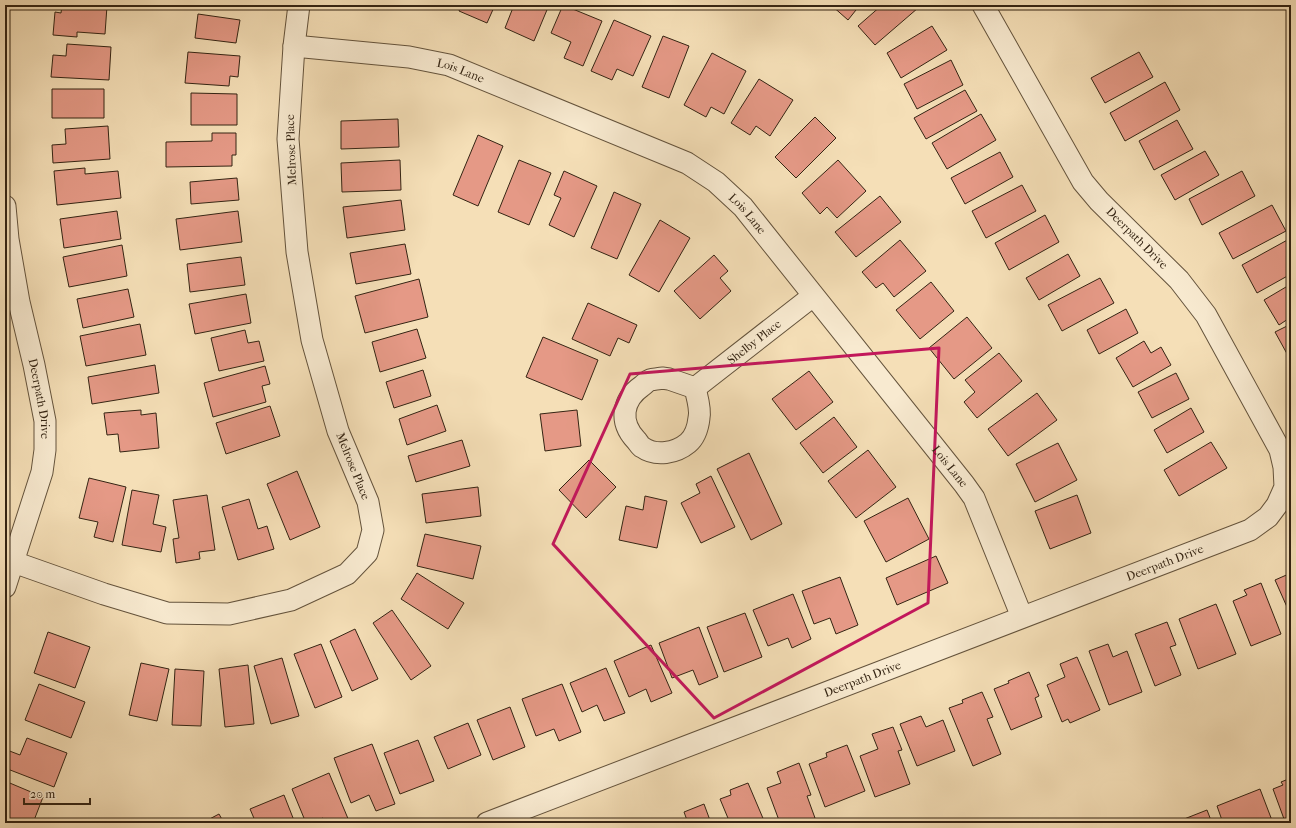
<svg xmlns="http://www.w3.org/2000/svg" width="1296" height="828" font-family="'IM FELL French Canon',serif">
  <style>
    .building { fill: #e59986; stroke: #342413 }
    .lines { fill: none; stroke-linecap: round; stroke-linejoin: round }
    .minor-casing { stroke: #64533c; stroke-width: 23 }
    .minor { stroke: #f8ead0; stroke-width: 21 }
    .marked { fill: none; stroke: #c2185b; stroke-width: 3; stroke-linejoin: round }
    .labels { text-anchor: middle; dominant-baseline: central; stroke-width: 4; stroke-linejoin: round; paint-order: stroke }
    .street-label { font-size: 12px; fill: #342413; stroke: #f8ead0 }
  </style>
  <rect width="100%" height="100%" fill="#f5dfb7"/>
  <filter id="stains"><feTurbulence type="fractalNoise" baseFrequency=".005" numOctaves="4"/><feColorMatrix values="0 0 0 0 .2 0 0 0 0 .09 0 0 0 0 .02 0 0 0 .5 -.17"/></filter>
  <radialGradient id="worn" r=".72"><stop offset=".6" stop-color="#630" stop-opacity="0"/><stop offset="1" stop-color="#630" stop-opacity=".3"/></radialGradient>
  <!-- building -->
  <path class="building" d="M62 5 107 6 105 34 77 32V37L53 35 55 12 61 13Z
    M217 5H243V9Z
    M461 5H495L487 23 459 11Z
    M514 5H549L534 41 505 28Z
    M563 5 602 21 583 66 564 58 571 42 551 33Z
    M831 5H860L848 20Z
    M882 5H915L918 8 875 45 858 26Z
    M198 14 240 20 236 43 195 38Z
    M614 20 651 36 633 76 617 69 612 80 591 71Z
    M932 26 947 50 901 78 887 53Z
    M663 36 689 46 669 98 642 87Z
    M67 44 111 47 109 80 51 77 53 55 66 56Z
    M188 52 240 56 238 77 230 76 229 86 185 83Z
    M1139 52 1153 77 1105 103 1091 78Z
    M712 53 746 71 724 114 711 107 706 117 684 105Z
    M951 60 963 85 917 109 904 84Z
    M759 79 793 100 770 136 756 126 750 135 731 123Z
    M1165 82 1180 110 1125 141 1110 113Z
    M52 89H104V118H52Z
    M965 90 977 111 926 139 914 118Z
    M191 93 237 94V125H191Z
    M981 114 996 140 947 169 932 143Z
    M815 117 836 138 796 178 775 157Z
    M398 119 399 147 341 149V121Z
    M1177 120 1193 149 1154 170 1139 141Z
    M108 126 110 159 53 163 52 145 66 144 65 129Z
    M212 133H236V155H232V166L166 167V142L212 141Z
    M478 135 503 146 478 206 453 195Z
    M1205 151 1219 175 1175 200 1161 175Z
    M1000 152 1013 177 965 204 951 178Z
    M400 160 401 190 342 192 341 163Z
    M519 160 551 173 529 225 498 212Z
    M838 160 866 191 837 218 827 207 820 214 802 193Z
    M85 168V174L118 171 121 198 57 205 54 171Z
    M564 171 597 186 574 237 549 225 561 198 554 195Z
    M1242 171 1255 196 1202 225 1189 199Z
    M237 178 239 200 191 204 190 182Z
    M1022 185 1036 211 986 238 972 211Z
    M614 192 641 204 617 259 591 248Z
    M880 196 901 222 856 257 835 232Z
    M401 200 405 230 347 238 343 207Z
    M1272 205 1286 231 1233 259 1219 233Z
    M117 211 121 239 64 248 60 219Z
    M238 211 242 242 180 250 176 219Z
    M1045 215 1059 242 1009 270 995 243Z
    M660 220 690 238 659 292 629 275Z
    M1291 238V274L1257 293 1242 265Z
    M900 240 926 271 894 297 883 283 876 288 862 272Z
    M405 244 411 274 356 284 350 253Z
    M122 245 127 276 69 287 63 257Z
    M1068 254 1080 276 1039 300 1026 278Z
    M714 255 728 271 720 278 731 291 700 319 674 291Z
    M241 257 245 285 190 292 187 264Z
    M1100 278 1114 303 1062 331 1048 305Z
    M419 279 428 317 365 333 355 296Z
    M931 282 954 311 920 339 896 310Z
    M1291 284V317L1279 325 1264 300Z
    M128 289 134 317 83 328 77 299Z
    M246 294 251 323 195 334 189 304Z
    M588 303 637 325 629 343 618 338 610 356 572 339Z
    M1126 309 1138 333 1099 354 1087 330Z
    M967 317 992 348 954 379 929 348Z
    M140 324 146 355 86 366 80 336Z
    M1291 324V361L1275 332Z
    M417 329 426 358 380 372 372 342Z
    M245 330 248 343 259 341 264 361 219 371 211 338Z
    M543 337 598 360 582 400 526 377Z
    M1144 341 1151 353 1161 347 1171 365 1133 387 1116 358Z
    M999 353 1022 381 977 418 964 402 975 392 965 380Z
    M155 365 159 393 92 404 88 377Z
    M265 366 270 384 262 386 266 402 213 417 204 383Z
    M423 370 431 396 394 408 386 382Z
    M809 371 833 402 796 430 772 399Z
    M1176 373 1189 399 1152 418 1138 392Z
    M1037 393 1057 420 1008 456 988 429Z
    M437 405 446 431 407 445 399 419Z
    M270 406 280 436 226 454 216 423Z
    M1191 408 1204 432 1167 453 1154 430Z
    M141 410V415L156 413 159 448 120 452 118 434 107 435 104 413Z
    M577 410 581 446 545 451 540 414Z
    M834 417 857 447 823 473 800 443Z
    M462 440 470 466 416 482 408 456Z
    M1211 442 1227 468 1179 496 1164 470Z
    M1058 443 1077 480 1035 502 1016 464Z
    M868 450 896 487 856 518 828 481Z
    M749 453 782 524 751 540 717 469Z
    M589 460 616 487 586 518 559 490Z
    M297 471 320 527 290 540 267 484Z
    M711 476 735 527 701 543 681 503 700 493 696 484Z
    M89 478 126 487 113 542 94 537 98 522 79 518Z
    M478 487 481 516 426 523 422 494Z
    M132 490 159 495 153 524 166 527 161 552 122 545Z
    M207 495 215 550 199 552 200 559 176 563 173 539 179 538 173 500Z
    M1077 495 1091 533 1050 549 1035 511Z
    M645 496 667 501 657 548 619 540 626 506 643 510Z
    M908 498 929 539 886 562 864 521Z
    M249 499 258 529 267 526 274 549 238 560 222 507Z
    M425 534 481 546 473 579 417 566Z
    M936 556 948 583 897 605 886 578Z
    M417 573 464 603 448 629 401 599Z
    M1291 573V616L1275 580Z
    M840 577 858 625 836 634 830 618 814 624 802 591Z
    M1261 583 1281 634 1251 646 1233 601 1247 595 1244 590Z
    M793 594 811 639 792 648 788 638 768 646 753 610Z
    M1216 604 1236 654 1198 669 1179 619Z
    M392 610 431 666 411 680 373 623Z
    M745 613 762 657 724 672 707 627Z
    M1167 622 1176 645 1170 647 1181 675 1155 686 1135 634Z
    M699 627 718 677 699 685 693 670 672 678 659 643Z
    M355 629 378 679 352 691 330 641Z
    M48 632 90 647 75 688 34 673Z
    M321 644 342 697 315 708 294 654Z
    M1108 644 1113 657 1127 651 1142 692 1109 705 1089 651Z
    M651 645 672 693 651 702 646 689 629 697 614 661Z
    M1077 657 1100 710 1070 723 1068 719 1062 722 1047 685 1065 677 1060 664Z
    M282 658 299 716 271 724 254 666Z
    M141 663 169 669 157 721 129 715Z
    M248 665 254 724 225 727 219 669Z
    M606 668 625 713 604 721 597 705 582 712 570 683Z
    M175 669 204 671 201 726 172 725Z
    M1029 672 1039 696 1035 698 1042 717 1011 730 994 689 1009 683 1008 681Z
    M39 684 85 702 71 738 25 720Z
    M562 684 581 732 559 741 554 729 536 736 522 699Z
    M982 692 993 717 987 719 1001 754 973 766 949 708 963 703 962 700Z
    M510 707 525 747 493 760 477 720Z
    M921 716 926 727 943 720 955 751 917 766 900 724Z
    M468 723 481 755 448 769 434 737Z
    M893 727 902 750 898 751 910 784 875 797 860 756 878 749 872 734Z
    M27 738 67 753 54 787 5 768V755L7 750 20 755Z
    M418 740 434 781 400 794 384 753Z
    M372 744 395 804 376 811 369 795 351 803 334 758Z
    M847 745 865 791 825 807 809 764 827 757 826 753Z
    M799 763 811 795 807 796 815 818 802 823H780L767 788 781 783 777 772Z
    M329 773 349 821 345 823H326L323 818 311 823H306L292 789Z
    M1291 778V816L1284 819 1273 789 1283 785 1281 782Z
    M5 781 43 797 33 823H5Z
    M748 783 765 823H730L720 799 731 795 730 790Z
    M1260 789 1273 823H1223L1217 806Z
    M284 795 295 823H256L250 809Z
    M704 804 711 823H688L684 812Z
    M1207 810 1212 823H1174Z
    M219 814 224 823H202Z"/>
  <g class="lines">
    <!-- minor casing -->
    <g class="minor-casing">
      <g id="minor">
        <path id="s1" d="M294 46 409 57 449 65 687 163 716 182 743 207 964 484 974 498 1022 617"/>
        <path id="s2" d="M5 206 8 239 19 302 34 365 45 421V450L42 472 5 587"/>
        <path d="M662 378 669 379 695 388C697 397 701 409 699 418 698 427 695 437 688 443 676 453 656 457 642 447 640 446 638 442 636 440 619 422 622 400 642 386 645 384 647 381 650 380 654 379 658 379 662 378Z"/>
        <path id="s3" d="M695 388 813 296"/>
        <path d="M5 559 104 594 167 613 229 614 291 600 347 574 367 553 373 530 368 502 338 431 312 340 297 252 288 139 294 46 299 5"/>
        <path id="s4" d="M487 823 1250 530 1268 517 1277 505 1285 487 1284 467 1280 450 1206 315 1179 280 1099 201 1083 182 983 5"/>
      </g>
    </g>
    <!-- minor -->
    <use href="#minor" class="minor"/>
  </g>
  <!-- marked area -->
  <path class="marked" d="M939 348 928 603 714 718 553 544 630 374Z"/>
  <g class="labels">
    <!-- street labels -->
    <g class="street-label">
      <text stroke="none"><textPath href="#s1" startOffset="169">Lois Lane</textPath></text>
      <text transform="translate(291 150) rotate(-92)">Melrose Place</text>
      <text stroke="none"><textPath href="#s1" startOffset="493">Lois Lane</textPath></text>
      <text transform="translate(1137 238) rotate(45)">Deerpath Drive</text>
      <text stroke="none"><textPath href="#s3" startOffset="75">Shelby Place</textPath></text>
      <text stroke="none"><textPath href="#s2" startOffset="196">Deerpath Drive</textPath></text>
      <text transform="translate(353 466) rotate(68)">Melrose Place</text>
      <text stroke="none"><textPath href="#s1" startOffset="817">Lois Lane</textPath></text>
      <text stroke="none"><textPath href="#s4" startOffset="726">Deerpath Drive</textPath></text>
      <text stroke="none"><textPath href="#s4" startOffset="402">Deerpath Drive</textPath></text>
    </g>
  </g>
  <!-- margin -->
  <rect width="1296" height="828" fill="none" stroke="#f5dfb7" stroke-width="20"/>
  <rect x="6" y="6" width="1284" height="816" fill="none" stroke="#342413" stroke-width="2"/>
  <rect x="10" y="10" width="1276" height="808" fill="none" stroke="#342413"/>
  <!-- scale -->
  <path d="M24 798v6h66v-6" fill="none" stroke="#342413" stroke-width="2"/>
  <text x="30" y="798" font-size="12" fill="#342413" stroke="#f8ead0" stroke-width="3" paint-order="stroke">20 m</text>
  <rect width="100%" height="100%" filter="url(#stains)"/>
  <rect width="100%" height="100%" fill="url(#worn)"/>
</svg>
